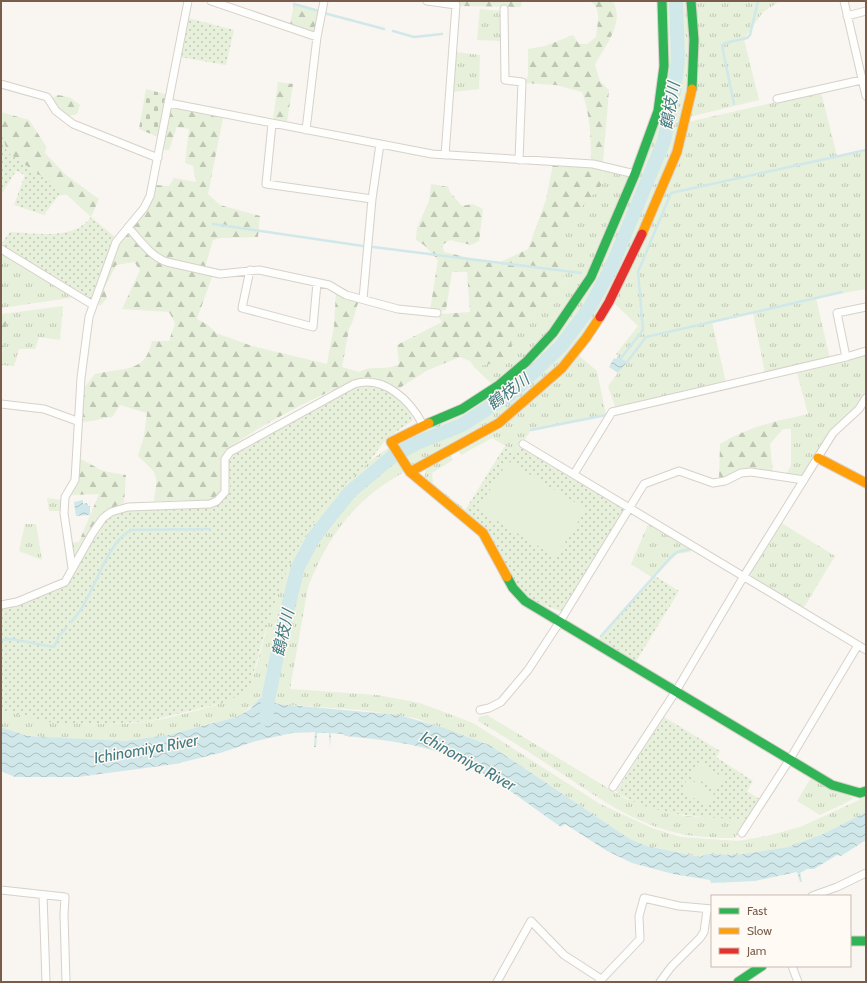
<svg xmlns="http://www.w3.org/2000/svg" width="867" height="983" font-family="Cabin,'Noto Sans JP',sans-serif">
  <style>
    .grass { fill: url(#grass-tufts) }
    .forest { fill: url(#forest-firs) }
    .cemetery { fill: url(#cemetery-stones) }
    .park { fill: url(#park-dots) }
    .pitch { fill: #e7f0db }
    .water { fill: url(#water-waves) }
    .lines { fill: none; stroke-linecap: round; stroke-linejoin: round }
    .stream { stroke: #d0e8ea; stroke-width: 2.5 }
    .river { stroke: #d0e8ea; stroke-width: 14 }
    .street-casing { stroke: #d7d1cb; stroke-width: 9 }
    .fast-casing { stroke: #d9d2cb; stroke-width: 11 }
    .slow-casing { stroke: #d9d2cb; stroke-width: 11 }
    .jam-casing { stroke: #d9d2cb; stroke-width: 11 }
    .street { stroke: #fefefd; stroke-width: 7 }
    .fast { stroke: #30b455; stroke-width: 9 }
    .slow { stroke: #ff9f0a; stroke-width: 9 }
    .jam { stroke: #e5322d; stroke-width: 9 }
    .labels { text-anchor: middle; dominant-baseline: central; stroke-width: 3; stroke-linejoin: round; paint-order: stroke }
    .water-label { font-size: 16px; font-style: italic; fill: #437c86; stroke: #fffaf3 }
  </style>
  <defs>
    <pattern id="grass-tufts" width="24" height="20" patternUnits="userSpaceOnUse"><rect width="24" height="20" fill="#e7f0db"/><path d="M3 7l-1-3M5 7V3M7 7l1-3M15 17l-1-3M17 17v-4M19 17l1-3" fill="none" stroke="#c0c6b4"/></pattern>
    <pattern id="forest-firs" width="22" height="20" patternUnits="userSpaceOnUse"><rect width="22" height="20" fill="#e7f0db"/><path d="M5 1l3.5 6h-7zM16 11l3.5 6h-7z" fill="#c0c6b4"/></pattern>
    <pattern id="cemetery-stones" width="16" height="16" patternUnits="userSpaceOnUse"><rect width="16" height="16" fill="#e7f0db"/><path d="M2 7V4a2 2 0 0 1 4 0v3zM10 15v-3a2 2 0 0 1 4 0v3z" fill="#c0c6b4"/></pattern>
    <pattern id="park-dots" width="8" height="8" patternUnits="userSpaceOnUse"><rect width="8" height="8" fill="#e7f0db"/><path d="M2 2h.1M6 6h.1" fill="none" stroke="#c0c6b4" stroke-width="1.8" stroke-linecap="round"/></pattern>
    <pattern id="water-waves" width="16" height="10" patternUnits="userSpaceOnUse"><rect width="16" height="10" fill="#d0e8ea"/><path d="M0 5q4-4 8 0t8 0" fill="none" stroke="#aebfc0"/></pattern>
  </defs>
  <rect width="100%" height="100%" fill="#f9f5f0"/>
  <!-- grass -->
  <path class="grass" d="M663 1H674L676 21 675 60 672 91 663 136 608 268 592 299 559 346 507 394 462 423 417 441 401 450 397 443 497 388 568 316 657 118Z
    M678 1H688L691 26 688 90 677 141 614 289 567 358 507 414 411 467 403 453C458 429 503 409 546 366 593 319 617 260 642 200 653 173 666 147 672 118 681 81 683 39 678 1Z
    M694 1H780L763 12 744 39 759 100 689 117Z
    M480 9 501 11V41L477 40Z
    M456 52 480 55 479 89 452 92Z
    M821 92 837 156 866 150V289L816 298 830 359 765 373 753 313 712 322 726 383 616 409 608 386 626 362 616 354 638 326 614 303 663 191 688 122Z
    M603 169 624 173 629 177 577 297 523 362 492 384 474 367 507 360 514 331 564 284 559 230 601 186Z
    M1 252 76 297 1 308Z
    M63 306 60 340 39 337 35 349H19L14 366 1 365 5 331 10 313Z
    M866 353V390L863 397 802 478 786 474 791 466V418L808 414 797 373 849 361 851 358Z
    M578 355 597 371 606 415 531 430 516 452 492 438 461 455 458 450 494 430Z
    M390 447 395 454C351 486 310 525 292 578L267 687 256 703 237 717 168 735 125 741 100 740 27 736 1 727V710C46 722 103 728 150 721 166 719 182 714 198 710 219 704 237 700 251 682 262 653 267 621 278 591 298 533 338 480 390 447Z
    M450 455 453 460 432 473 433 484 465 509 464 512 424 481 426 466Z
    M396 457 405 471C393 479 380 486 369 496 341 519 321 553 308 587L290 689 377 695 420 703 473 723 600 804 652 828 681 837 738 841 767 836 800 827 866 797V812L823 834 788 847 737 855 707 854 700 857 647 846 630 839 491 746 415 718 361 710 278 704 272 702 271 692 300 568C323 521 355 488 396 457Z
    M47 498 61 500V511H49Z
    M649 522 695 549 689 552 677 554 653 578 631 564Z
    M780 522 835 556 803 609 748 576Z
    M25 524H36L42 560 19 551Z
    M487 715 626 799 684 816 747 819 735 838C713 838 691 837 669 831 633 821 601 800 570 779 540 759 509 739 478 721L479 717Z
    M812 776 847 793 853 799 820 815 797 801Z"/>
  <!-- forest -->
  <path class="forest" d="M449 1H522L521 7 460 6V2Z
    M589 1H613C625 24 605 45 595 65L600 81 609 90 601 186 560 230 564 284 514 331 508 360 474 367 470 361 460 357 428 370 398 389C389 384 378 378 367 378 347 379 233 438 224 454 219 464 222 480 222 491L218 495 209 500 154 501C158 472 159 476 138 456L144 436 147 413 120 405 112 417C101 418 92 422 81 422L83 389 95 374C124 367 145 374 152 341H169L175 323 169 312 122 309 140 270 134 262 116 265 104 289 107 298 100 306 96 302 120 241 129 231 159 261 213 274 197 319 208 325 216 333 252 346 327 364 334 326 336 293 359 301C355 310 354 321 349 329L342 367 359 372C373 364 385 372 399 364L397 345 442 322 439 318 441 314 470 312 467 272H452L446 310 437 312 430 310 438 260 424 245 416 240 417 228 429 201 431 184 448 187 450 192 462 206 472 204 483 209 479 241 471 245 450 240 442 245 444 252 496 264 528 249 546 200 553 164 591 161C591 137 590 114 582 92L556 85 525 83 528 75V49L545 46 573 35 579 44H587L596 37C597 24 603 7 589 1Z
    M294 4 319 11 315 35 290 24Z
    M278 82 293 84 287 121 273 120Z
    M58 95 69 97 80 105 77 114 65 117 59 112 51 99Z
    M171 108 223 118 208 194 220 205 260 216 258 237 221 238 213 240 205 267 167 260 153 250 131 226 155 185 169 186 174 178 196 182 193 166 185 163 189 129 177 127 169 150H162Z
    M1 112 29 120 46 146 45 153 66 175 99 199 91 217 66 194 7 152 1 131Z
    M10 313 5 331 1 363V314Z
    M791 418V429H783L770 444 773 473 719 480 720 444C741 431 767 423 791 418Z
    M77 457 103 471 126 475 124 503C98 511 87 533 75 556L71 555 70 543 79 542 99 494 69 495Z"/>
  <!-- cemetery -->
  <path class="cemetery" d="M146 89 168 95 158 137 139 129Z"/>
  <!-- park -->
  <path class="park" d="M188 18 234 30 226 65 180 57Z
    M1 131 7 152 66 194 58 196 44 215 14 205 25 175 16 171 1 195Z
    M91 217 116 238 109 250 91 300 4 246 2 243 10 232C35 233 74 241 91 217Z
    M365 384C391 390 403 395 413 420 404 427 391 434 384 442 377 450 372 459 365 466 357 474 348 480 340 489 289 545 273 603 253 675L251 683 243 692 229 701 149 721 109 724 53 723 1 710V607L18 605 66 585 90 540 105 520 120 509 211 505 228 493 230 486 228 463 232 454 355 386Z
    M521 444 626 509 563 612 543 605 522 593 464 512 505 446 516 452Z
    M655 576 679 591 635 663 597 641Z
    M664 717 720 751 716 757 753 781 747 791 761 800 747 819C705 818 652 816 616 792Z"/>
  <!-- pitch -->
  <path class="pitch" d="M508 461 586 509 556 557 478 509Z
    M698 762 724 778 716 790 691 775Z
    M688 778 714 794 706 806 681 790Z"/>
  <!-- water -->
  <path class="water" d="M618 356 627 362 618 373 609 367 614 358 616 359Z
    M83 500V504L87 503 88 506H90V515L76 516 74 502Z
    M261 697 278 704 399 715 444 728 491 746 630 839 647 846 700 857 707 854 737 855 788 847 823 834 866 812V840L841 856 837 855 814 869H807L800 873 802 882H800L797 872 755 881 711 883 710 880 673 874 632 863 607 851 565 824 561 827C527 804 491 774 453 758 420 743 382 740 346 736L343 734 331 733 330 747 329 733H317L316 747H314L315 732 292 733 256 741 220 753 175 764 78 777H15L1 771V727L27 736 125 741 168 735 237 717 250 709Z"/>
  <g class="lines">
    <!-- stream -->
    <path class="stream" d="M294 4 319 11
      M324 13 384 29
      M393 31 414 37 442 34
      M734 104 722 46 725 43 747 38 750 35 758 1
      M213 224 363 246
      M373 247 581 273
      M621 358 643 330 638 272 671 193 866 150
      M627 362 646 337 842 292
      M531 430 606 415
      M71 622C76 616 81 611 84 604 96 585 110 538 132 530L210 529
      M601 636 671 557 677 552 690 549
      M1 640 11 639 54 647 59 636 66 628"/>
    <!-- river -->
    <path class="river" d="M266 719 268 700 283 627 298 567 313 539 329 518 350 492 393 456 417 443 462 425 512 393 561 346 590 307 611 268 664 141 674 92 678 60 676 1"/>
    <!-- street casing -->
    <g class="street-casing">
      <path id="street" d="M211 1 317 37
        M427 1 456 5 445 155
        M844 1 866 96
        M504 9 505 80 522 82 519 160
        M847 16 866 11
        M1 84 47 97 56 111 73 124 158 158
        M777 99 866 79
        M169 103 432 154 593 164 635 174
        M272 124 266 184 372 199
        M306 130 317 37 324 1
        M128 227C139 239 151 257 167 262L220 274 259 270 329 285 346 295 398 309 437 313
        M1 249 93 305
        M250 270 242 308 313 327 317 283
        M363 299 372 199 380 144
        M846 357 837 313 866 307
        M1 404 44 409 77 421
        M523 444 866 650
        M574 474 612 412 846 357 866 351
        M72 568 64 513 65 497 75 480 81 378 89 317 116 242 144 208 150 196 188 1
        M1 605 17 602 65 582 92 534 103 518 111 512 128 507 210 504 217 501 225 492V459L230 452 354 384C384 375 410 400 423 425
        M480 710 489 708 501 702 528 670 559 623 644 484 679 471 713 483 725 481 741 473 751 472 804 480
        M613 787 676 691 744 576 833 433 859 409 866 398
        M742 833 790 759 858 645
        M1 890 65 897 64 915 66 982
        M43 895 46 982
        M812 896 837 887 866 873
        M792 966 798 982
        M497 982 531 921 564 955 601 979
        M599 982 640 939 639 916 644 898 679 906 712 909
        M660 982 671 967 700 938 704 932 707 910"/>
    </g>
    <!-- fast casing -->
    <g class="fast-casing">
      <path id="fast" d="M691 1 694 40 692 89
        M429 423 462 409 499 385 526 362 553 333 591 277 635 174 658 111 664 66 662 1
        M507 577 513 588 525 601 832 785 860 793 866 791
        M850 941H866
        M738 982 762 966"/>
    </g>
    <!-- slow casing -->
    <g class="slow-casing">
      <path id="slow" d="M642 234 677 152 692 89
        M429 423 391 442 410 472 483 533 507 577
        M818 458 866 483
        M410 472 499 423 562 368 586 338 600 317"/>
    </g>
    <!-- jam casing -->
    <g class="jam-casing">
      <path id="jam" d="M600 317 609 302 642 234"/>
    </g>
    <!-- street -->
    <use href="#street" class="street"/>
    <!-- fast -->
    <use href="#fast" class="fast"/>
    <!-- slow -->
    <use href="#slow" class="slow"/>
    <!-- jam -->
    <use href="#jam" class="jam"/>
  </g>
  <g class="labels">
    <!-- water labels -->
    <g class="water-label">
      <text transform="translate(670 106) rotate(-80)">鶴枝川</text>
      <text transform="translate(508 392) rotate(-37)">鶴枝川</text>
      <text transform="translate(283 633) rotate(-77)">鶴枝川</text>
      <text transform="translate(146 749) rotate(-10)">Ichinomiya River</text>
      <text transform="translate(468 761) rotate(29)">Ichinomiya River</text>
    </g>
  </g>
  <!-- border -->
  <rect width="867" height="983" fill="none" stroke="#7a5c4d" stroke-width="4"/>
  <!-- legend -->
  <rect x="711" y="895" width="140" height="72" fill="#fffaf3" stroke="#cabbb1"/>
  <rect x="719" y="908" width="20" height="6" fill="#30b455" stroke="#cabbb1"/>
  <text x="747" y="915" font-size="12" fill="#7a5c4d">Fast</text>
  <rect x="719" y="928" width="20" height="6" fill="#ff9f0a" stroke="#cabbb1"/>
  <text x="747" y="935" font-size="12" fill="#7a5c4d">Slow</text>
  <rect x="719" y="948" width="20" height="6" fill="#e5322d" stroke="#cabbb1"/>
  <text x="747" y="955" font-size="12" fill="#7a5c4d">Jam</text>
</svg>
